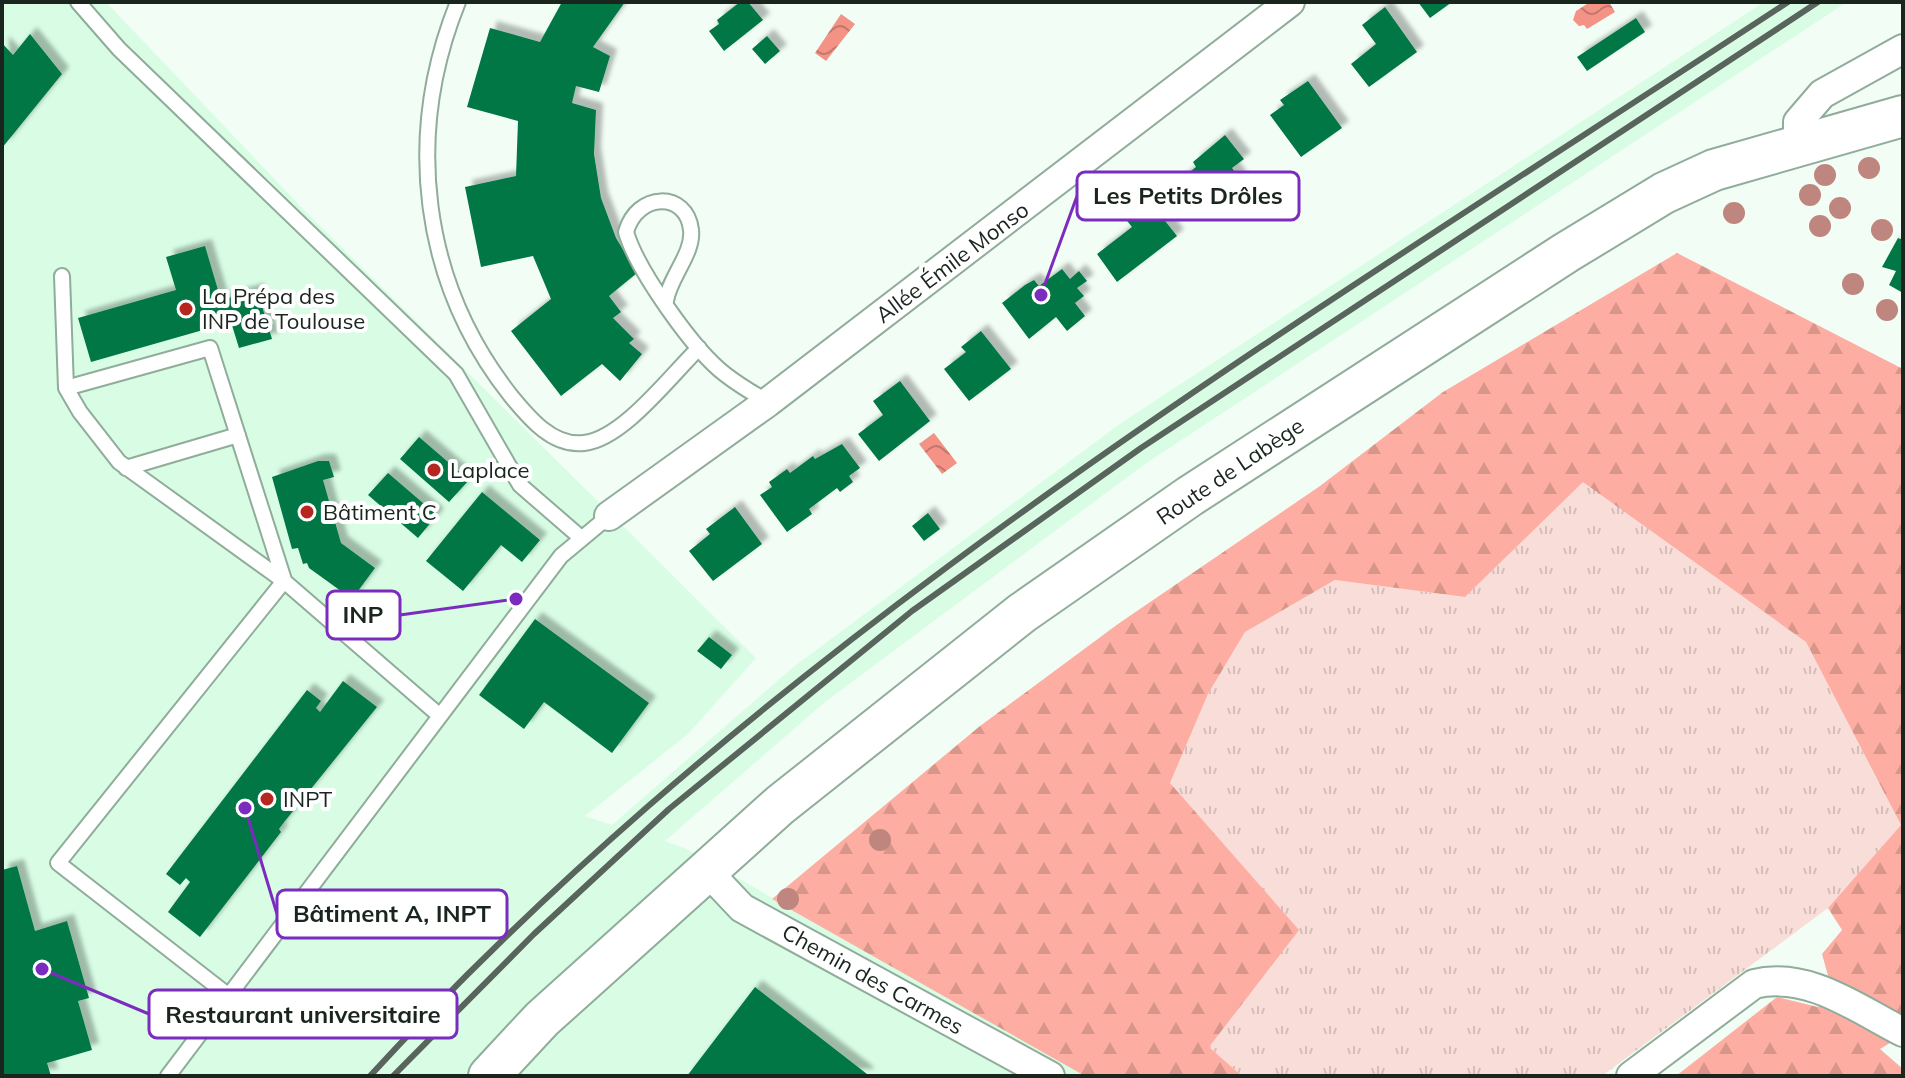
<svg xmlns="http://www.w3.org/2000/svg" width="1905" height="1078" font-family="Mulish,sans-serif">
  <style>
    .built { fill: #d8fde4 }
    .grass { fill: url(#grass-tufts) }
    .forest { fill: url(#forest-firs) }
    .water { fill: url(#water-waves) }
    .building { fill: #067745; filter: url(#shadow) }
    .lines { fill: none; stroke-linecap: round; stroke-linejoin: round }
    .lane-casing { stroke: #90ac9a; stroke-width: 18 }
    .street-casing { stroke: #90ac9a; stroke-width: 32 }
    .secondary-casing { stroke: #90ac9a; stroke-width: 44 }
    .lane { stroke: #fff; stroke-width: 14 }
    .street { stroke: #fff; stroke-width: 28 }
    .secondary { stroke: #fff; stroke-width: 40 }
    .rail { stroke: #58645c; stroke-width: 6 }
    .tree { fill: #be867e }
    .poi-dot { fill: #b6271f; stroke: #fff; stroke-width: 3 }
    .labels { text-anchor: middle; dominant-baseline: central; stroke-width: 8; stroke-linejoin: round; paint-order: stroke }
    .street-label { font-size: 22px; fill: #1a251e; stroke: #fff }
    .poi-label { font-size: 22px; fill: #1a251e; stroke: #fff; text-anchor: start }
    .leader { fill: none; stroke: #7b2cbf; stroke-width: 3 }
    .callout-dot { fill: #7b2cbf; stroke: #fff; stroke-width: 3 }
    .callout { fill: #fff; stroke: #7b2cbf; stroke-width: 3 }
    .callout-label { font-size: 24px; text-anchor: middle; font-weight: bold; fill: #1a251e }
  </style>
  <defs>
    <pattern id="grass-tufts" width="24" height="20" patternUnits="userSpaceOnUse" patternTransform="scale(2)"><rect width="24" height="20" fill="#f9ddd9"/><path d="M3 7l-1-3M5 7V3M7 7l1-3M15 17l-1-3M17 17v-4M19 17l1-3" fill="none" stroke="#d5beba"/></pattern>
    <pattern id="forest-firs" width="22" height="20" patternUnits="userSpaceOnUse" patternTransform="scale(2)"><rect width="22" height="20" fill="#fdada1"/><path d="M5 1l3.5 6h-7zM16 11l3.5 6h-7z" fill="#d8958a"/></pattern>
    <pattern id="water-waves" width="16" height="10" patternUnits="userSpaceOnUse" patternTransform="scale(2)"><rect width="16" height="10" fill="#f39285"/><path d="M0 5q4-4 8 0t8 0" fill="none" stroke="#c4776c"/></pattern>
    <filter id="shadow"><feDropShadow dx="7" dy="-7" stdDeviation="2" flood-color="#0004"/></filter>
  </defs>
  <rect width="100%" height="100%" fill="#f2fef5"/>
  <!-- built -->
  <path class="built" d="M2 2H106L304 210 756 658 688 734 585 816 612 825 792 668 1121 423 1764 2H1847L1145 464 825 702 665 841 685 848 1085 1076H2Z"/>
  <!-- grass -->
  <path class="grass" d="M1583 481 1806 642 1901 825 1828 908 1602 1076H1242L1209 1047 1170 783 1208 694 1245 632 1335 580 1465 597Z"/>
  <!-- forest -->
  <path class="forest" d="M1677 253 1903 369V1035L1880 1049 1903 1069V1076H1676L1777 997 1818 1007 1832 990 1822 954 1842 930 1828 908 1901 825 1806 642 1583 482 1465 597 1335 580 1245 632 1208 694 1170 783 1299 930 1209 1047 1242 1076H1085L772 899 980 726 1118 624 1320 486 1443 392Z"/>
  <!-- water -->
  <path class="water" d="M1590 2H1609L1615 12 1587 29 1584 25 1579 26 1573 20 1576 11Z
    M841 14 855 24 826 61 815 53Z
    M934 433 957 463 942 474 919 444Z"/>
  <!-- building -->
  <path class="building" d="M562 2H625L593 47 610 56 599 92 576 86 572 103 596 110 594 154 601 198 616 238 637 273 609 296 621 312 613 318 634 339 629 343 642 354 620 381 602 364 561 396 511 331 551 299 533 256 481 267 465 187 516 176 518 121 467 107 490 28 540 42Z
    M740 2H748L763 20 724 51 709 31 719 24 717 20Z
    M1418 2H1452L1430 18Z
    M1385 7 1417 52 1369 87 1351 64 1376 44 1362 25Z
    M1636 18 1645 32 1587 71 1577 57Z
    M30 34 62 74 2 148V43L13 55Z
    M767 36 780 51 765 64 752 49Z
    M1308 81 1342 128 1301 157 1270 115 1284 105 1280 100Z
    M1225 135 1244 159 1232 168 1240 179 1198 210 1177 182 1196 167 1193 162Z
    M1147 198 1177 236 1117 282 1097 254 1132 227 1124 217Z
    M1898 238 1903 240V293L1889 285 1896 271 1882 267Z
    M205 246 221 300 257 290 272 339 239 348 231 322 91 362 78 318 176 290 166 257Z
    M1062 269 1070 279 1079 271 1087 281 1077 288 1084 296 1075 303 1085 316 1067 331 1056 317 1029 339 1002 303 1025 285 1034 280 1039 286Z
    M981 331 1011 369 969 401 944 369 966 352 961 347Z
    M900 381 930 421 879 461 858 434 883 415 873 401Z
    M419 437 469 480 449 502 400 459Z
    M842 444 860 468 849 476 853 482 840 492 837 488 809 509 812 514 787 532 760 495 772 487 769 482 787 469 790 473 813 456 815 459Z
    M318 461H329L334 477 323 480 341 543 375 568 352 599 309 568 307 563 303 564 298 548 292 549 272 477Z
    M388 473 437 515 418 538 368 495Z
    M482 492 540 540 522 562 501 545 463 591 426 561Z
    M735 507 762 544 713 581 689 551 710 534 706 529Z
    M928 513 940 529 924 541 912 526Z
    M535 619 649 703 612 753 544 702 524 729 479 695Z
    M709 637 732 655 721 669 697 651Z
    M343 681 377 707 285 821 279 829 281 832 200 937 168 912 190 882 186 878 180 885 166 874 307 690 321 701 316 708 320 712Z
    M17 866 35 931 67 921 89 998 78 1001 92 1050 47 1063 51 1076H2V870Z
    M755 987 867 1074 866 1076H687Z"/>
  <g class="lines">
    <!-- lane casing -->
    <g class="lane-casing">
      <path id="lane" d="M78 2 119 49 456 374 520 485 580 537
        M458 2C404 136 421 282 511 396 529 418 553 447 584 443 623 439 671 375 699 348
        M62 276 66 388 80 412 119 462 284 581
        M666 301C669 278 694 253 691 230 687 191 637 192 626 232 637 270 694 351 726 375 739 385 754 394 768 402
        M66 388 210 348 284 580
        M126 468 238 435
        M229 996 58 863 284 581 440 716
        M168 1076 561 556 609 516"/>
    </g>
    <!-- street casing -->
    <g class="street-casing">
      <path id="street" d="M1798 144V122L1822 94 1903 49
        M609 516 768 402 1290 2
        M706 870 742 908 1050 1076
        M1631 1076 1754 984C1808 971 1856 1008 1903 1032"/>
    </g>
    <!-- secondary casing -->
    <g class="secondary-casing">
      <path id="secondary" d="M489 1076 542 1019 780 805 1022 613 1190 496 1567 252 1664 193 1714 170 1903 116"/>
    </g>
    <!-- lane -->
    <use href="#lane" class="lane"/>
    <!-- street -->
    <use href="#street" class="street"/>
    <!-- secondary -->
    <use href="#secondary" class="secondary"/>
    <!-- rail -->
    <path class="rail" d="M370 1076C775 635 1292 328 1788 2
      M393 1076 534 934 669 809 912 611 1141 448 1818 2"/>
  </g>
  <!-- trees -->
  <g class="tree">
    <circle cx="1869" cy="168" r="11"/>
    <circle cx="1825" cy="175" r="11"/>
    <circle cx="1810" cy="195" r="11"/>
    <circle cx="1840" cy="208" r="11"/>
    <circle cx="1734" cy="213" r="11"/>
    <circle cx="1820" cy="226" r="11"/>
    <circle cx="1882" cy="230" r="11"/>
    <circle cx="1853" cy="284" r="11"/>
    <circle cx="1887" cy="310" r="11"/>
    <circle cx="880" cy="840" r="11"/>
    <circle cx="788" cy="899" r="11"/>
  </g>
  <!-- markers -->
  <g class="poi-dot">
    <circle cx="186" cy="309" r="8"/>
    <circle cx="434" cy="470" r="8"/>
    <circle cx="307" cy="512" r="8"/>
    <circle cx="267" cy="799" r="8"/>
  </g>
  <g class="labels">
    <!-- street labels -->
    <g class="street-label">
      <text transform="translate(952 262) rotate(-37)">Allée Émile Monso</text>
      <text transform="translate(1230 471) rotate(-34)">Route de Labège</text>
      <text transform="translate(873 979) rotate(29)">Chemin des Carmes</text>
    </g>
    <!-- poi labels -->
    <g class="poi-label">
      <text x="202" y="296">La Prépa des<tspan x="202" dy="25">INP de Toulouse</tspan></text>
      <text x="450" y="470">Laplace</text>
      <text x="323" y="512">Bâtiment C</text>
      <text x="283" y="799">INPT</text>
    </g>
  </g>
  <!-- callouts -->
  <path class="leader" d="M1041 295L1077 196M516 599L400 615M245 808L277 914M42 969L149 1014"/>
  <g class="callout-dot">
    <circle cx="1041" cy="295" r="8"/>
    <circle cx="516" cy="599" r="8"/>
    <circle cx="245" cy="808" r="8"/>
    <circle cx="42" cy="969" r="8"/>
  </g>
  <g class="callout">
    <rect x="1077" y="172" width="222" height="48" rx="8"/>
    <rect x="327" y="591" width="73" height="48" rx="8"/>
    <rect x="277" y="890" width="230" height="48" rx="8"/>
    <rect x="149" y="990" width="308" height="48" rx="8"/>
  </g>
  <g class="callout-label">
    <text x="1188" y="204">Les Petits Drôles</text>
    <text x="363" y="623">INP</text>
    <text x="392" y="922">Bâtiment A, INPT</text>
    <text x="303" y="1023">Restaurant universitaire</text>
  </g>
  <!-- border -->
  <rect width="1905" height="1078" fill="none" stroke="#1a251e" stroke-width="8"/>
</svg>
